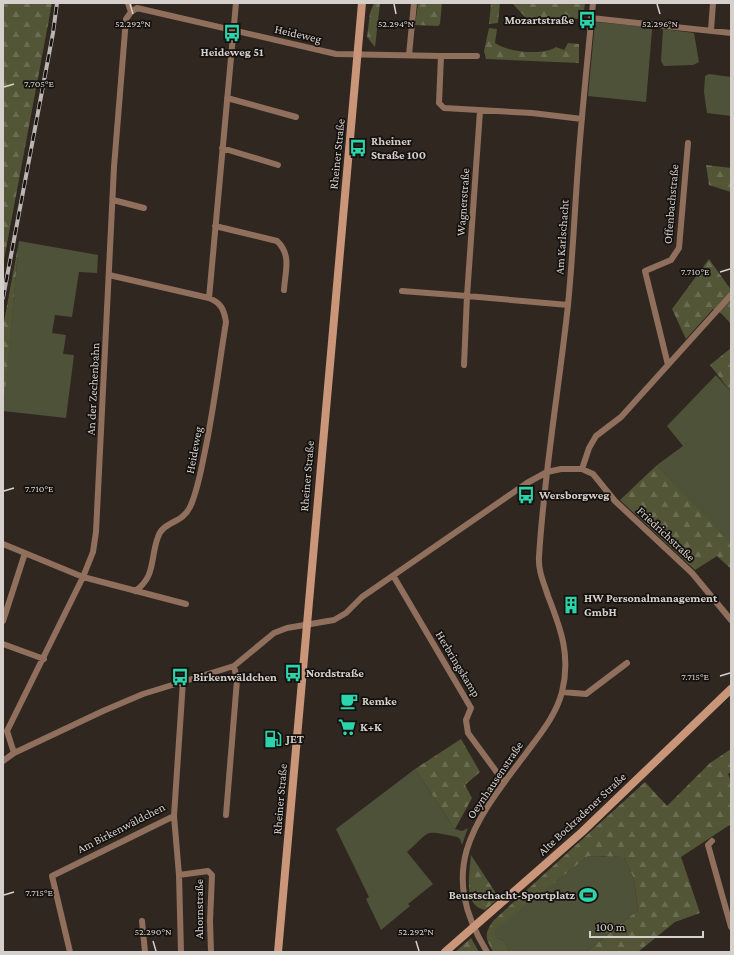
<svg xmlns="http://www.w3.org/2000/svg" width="734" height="955" font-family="'Crimson Pro',serif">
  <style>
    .grass { fill: #4e5238 }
    .forest { fill: url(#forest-firs) }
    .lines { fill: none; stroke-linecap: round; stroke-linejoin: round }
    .street { stroke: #906f5d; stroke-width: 6 }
    .secondary { stroke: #ca967a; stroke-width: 8 }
    .rail-casing { stroke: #bcb6b2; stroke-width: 4 }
    .rail { stroke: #15110e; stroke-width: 2.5; stroke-dasharray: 8; stroke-linecap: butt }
    .ticks { fill: none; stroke: #d6d0cd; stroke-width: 1.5 }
    .labels { text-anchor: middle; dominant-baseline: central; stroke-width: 3.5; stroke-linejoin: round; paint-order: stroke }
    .poi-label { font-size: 12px; font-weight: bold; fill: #d6d0cd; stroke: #15110e; text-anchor: start }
    .street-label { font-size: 12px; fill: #d6d0cd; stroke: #15110e }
    .ticks-label { font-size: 10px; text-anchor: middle; fill: #d6d0cd; stroke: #15110e; stroke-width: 3.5; stroke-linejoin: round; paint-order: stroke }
  </style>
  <defs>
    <pattern id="forest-firs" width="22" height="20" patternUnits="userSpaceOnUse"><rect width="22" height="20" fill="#525636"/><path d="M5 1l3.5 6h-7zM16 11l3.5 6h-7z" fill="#6a6d52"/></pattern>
  </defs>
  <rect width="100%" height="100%" fill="#302721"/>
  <!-- grass -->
  <path class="grass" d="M595 22 651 27 652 30 646 102 588 96Z
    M663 29 694 33 699 62 693 65 664 66 661 61Z
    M709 74 731 77V116L707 113 704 92 705 76Z
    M19 241 98 255 97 273 79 272 72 317 55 315 52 333 66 335 63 354 74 355 66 418 3 411Z
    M716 375 731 392 730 546 657 465 683 446 667 426Z
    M415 769 455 829 462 831 468 828 462 845 460 839 457 837C422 829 431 831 407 852L433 884 408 904 410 906 381 930 366 899 369 897 336 829Z
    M588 856 624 857 634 879 638 910 586 952H509L505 941 497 938 493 931Z"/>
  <!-- forest -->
  <path class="forest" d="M3 3H52L3 265Z
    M374 3H380L375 47 367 37 370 13Z
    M418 3H442L440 24 438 26 415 25Z
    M491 3H500L498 23 489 24Z
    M512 3H585L583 19 526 18Z
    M489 28 497 29 495 43C508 52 543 56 556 47L564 50 568 43 579 44V63L486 59 484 51Z
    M706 165 731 168V192L709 185Z
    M19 241 5 394 3 409V327Z
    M709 259 731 290V324L721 313 713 309 686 339 672 309Z
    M731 348V392L710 365Z
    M657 465 731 545V569L717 556 695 570 620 500Z
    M461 739 480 772 465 785 472 798 455 829 415 769Z
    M731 749V772L728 774 731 781V824L681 857 700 913 675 922 638 952H586L638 910 634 879 624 857 588 856 494 931 497 938 505 941 509 952H493C485 937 484 935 493 921L645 782 667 806 710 763Z
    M471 855 499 898 485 910C462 906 470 872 471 855Z
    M471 938 479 952H455Z"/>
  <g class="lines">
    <!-- street -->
    <path class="street" d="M128 3 131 12
      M591 18 731 33
      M711 30 713 3
      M409 55 414 3
      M441 56H477
      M227 98 296 117
      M222 148 278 165
      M113 200 144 208
      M215 226 277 241C292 255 285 272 284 290
      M109 275 209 298C221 303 224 309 226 322 219 365 214 408 205 451 201 469 198 490 190 507 182 524 163 521 158 537 150 558 156 577 135 591
      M402 291 467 296 480 111
      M209 298 236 3
      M464 365 467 296 568 305
      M668 365 645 271 671 260 679 248 688 143
      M582 469 589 448 596 436 621 417 731 295
      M3 544 83 577 186 604
      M394 577 471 708 466 720 468 733 504 782
      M3 621 25 553
      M3 644 44 659
      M562 692 586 694 627 663
      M14 753 7 731 83 577 93 552 96 532 114 167 126 19 131 12 137 8 336 54 441 56 439 103 444 108 532 113 582 119
      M3 761 14 753 103 711 143 694 234 666 274 633 287 628 334 620 346 613 362 597 527 483 547 472 561 469H582L593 474 615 501 692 573 731 620
      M226 815 237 680 234 666
      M174 816 179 875 181 952
      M712 841 708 845 731 927
      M179 875 208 871 212 875 210 921 211 952
      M142 921 145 952
      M70 952 52 876 174 816 183 681
      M487 952C435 867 475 821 527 752 541 733 556 715 562 692 571 656 561 629 548 596 544 583 538 571 539 557 544 473 559 389 568 305 573 254 575 203 579 152 583 102 588 53 593 3"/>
    <!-- secondary -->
    <path class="secondary" d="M278 952 362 3
      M445 952 582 832 731 689"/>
    <!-- rail casing -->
    <g class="rail-casing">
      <path id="rail" d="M3 298 53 33 57 3"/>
    </g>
    <!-- rail -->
    <use href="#rail" class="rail"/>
  </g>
  <!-- ticks -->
  <path class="ticks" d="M130 4 133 14M394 4 396 14M657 4 660 14M4 87 14 84M720 272 730 269M4 491 14 488M720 676 730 673M4 895 14 892M153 941 156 951M416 941 419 951"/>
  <!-- icons -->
  <defs>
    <g id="bus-bare" transform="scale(1.38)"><path d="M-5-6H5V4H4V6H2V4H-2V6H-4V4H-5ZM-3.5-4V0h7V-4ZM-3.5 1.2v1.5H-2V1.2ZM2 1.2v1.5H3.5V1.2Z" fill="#2ad5ac" stroke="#15110e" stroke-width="2.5" paint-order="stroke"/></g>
    <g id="building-bare" transform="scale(1.38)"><path d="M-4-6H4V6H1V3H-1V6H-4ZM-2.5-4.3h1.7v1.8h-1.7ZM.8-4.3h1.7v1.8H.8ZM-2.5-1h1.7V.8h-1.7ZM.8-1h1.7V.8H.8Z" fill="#2ad5ac" stroke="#15110e" stroke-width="2.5" paint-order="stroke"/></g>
    <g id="cafe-bare" transform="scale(1.38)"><path d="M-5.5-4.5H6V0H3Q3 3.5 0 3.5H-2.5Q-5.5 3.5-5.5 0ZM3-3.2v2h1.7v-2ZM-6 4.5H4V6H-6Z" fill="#2ad5ac" stroke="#15110e" stroke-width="2.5" paint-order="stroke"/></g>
    <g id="supermarket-bare" transform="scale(1.38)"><path d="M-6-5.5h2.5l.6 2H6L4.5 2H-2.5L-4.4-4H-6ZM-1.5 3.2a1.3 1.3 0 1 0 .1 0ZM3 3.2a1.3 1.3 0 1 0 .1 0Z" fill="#2ad5ac" stroke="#15110e" stroke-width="2.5" paint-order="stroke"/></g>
    <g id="fuel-bare" transform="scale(1.38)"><path d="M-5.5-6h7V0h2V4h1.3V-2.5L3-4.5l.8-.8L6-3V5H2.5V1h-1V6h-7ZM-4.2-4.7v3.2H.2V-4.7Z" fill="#2ad5ac" stroke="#15110e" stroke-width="2.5" paint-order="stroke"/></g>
    <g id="stadium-bare" transform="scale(1.38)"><path d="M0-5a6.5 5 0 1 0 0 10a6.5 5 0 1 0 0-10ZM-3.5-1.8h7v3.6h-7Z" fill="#2ad5ac" stroke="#15110e" stroke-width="2.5" paint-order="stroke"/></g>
  </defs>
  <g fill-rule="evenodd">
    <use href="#bus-bare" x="587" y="20"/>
    <use href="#bus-bare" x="232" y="33"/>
    <use href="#bus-bare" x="358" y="148"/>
    <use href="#bus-bare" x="526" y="495"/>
    <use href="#building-bare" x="571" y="605"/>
    <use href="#bus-bare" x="293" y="673"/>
    <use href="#bus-bare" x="180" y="677"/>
    <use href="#cafe-bare" x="349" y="701"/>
    <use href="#supermarket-bare" x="347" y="727"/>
    <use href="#fuel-bare" x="273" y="739"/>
    <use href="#stadium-bare" x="588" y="895"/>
  </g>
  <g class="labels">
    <!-- poi labels -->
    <g class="poi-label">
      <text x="574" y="20" text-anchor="end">Mozartstraße</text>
      <text x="232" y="52" text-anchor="middle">Heideweg 51</text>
      <text x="371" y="141">Rheiner<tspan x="371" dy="14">Straße 100</tspan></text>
      <text x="539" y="495">Wersborgweg</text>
      <text x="584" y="598">HW Personalmanagement<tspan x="584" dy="14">GmbH</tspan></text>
      <text x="306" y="673">Nordstraße</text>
      <text x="193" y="677">Birkenwäldchen</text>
      <text x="362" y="701">Remke</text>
      <text x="360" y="727">K+K</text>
      <text x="286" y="739">JET</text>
      <text x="575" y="895" text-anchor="end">Beustschacht-Sportplatz</text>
    </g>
    <!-- street labels -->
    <g class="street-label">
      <text transform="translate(298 34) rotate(13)">Heideweg</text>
      <text transform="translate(337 154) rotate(-84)">Rheiner Straße</text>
      <text transform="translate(463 202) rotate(-86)">Wagnerstraße</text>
      <text transform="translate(671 204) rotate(-85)">Offenbachstraße</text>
      <text transform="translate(562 237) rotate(-86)">Am Karlschacht</text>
      <text transform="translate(93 389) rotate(-87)">An der Zechenbahn</text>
      <text transform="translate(194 450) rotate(-79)">Heideweg</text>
      <text transform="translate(307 476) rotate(-85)">Rheiner Straße</text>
      <text transform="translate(666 534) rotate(43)">Friedrichstraße</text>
      <text transform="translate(458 664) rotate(59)">Herbringskamp</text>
      <text transform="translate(495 780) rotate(-56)">Oeynhausenstraße</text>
      <text transform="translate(280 799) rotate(-85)">Rheiner Straße</text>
      <text transform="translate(582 814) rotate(-43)">Alte Bockradener Straße</text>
      <text transform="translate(121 828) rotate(-27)">Am Birkenwäldchen</text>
      <text transform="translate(199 909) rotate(-90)">Ahornstraße</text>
    </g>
  </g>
  <g class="ticks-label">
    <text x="133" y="27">52.292°N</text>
    <text x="396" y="27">52.294°N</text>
    <text x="660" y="27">52.296°N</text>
    <text x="39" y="87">7.705°E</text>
    <text x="695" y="275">7.710°E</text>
    <text x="39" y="492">7.710°E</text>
    <text x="695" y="680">7.715°E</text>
    <text x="39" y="896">7.715°E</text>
    <text x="153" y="935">52.290°N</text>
    <text x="416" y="935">52.292°N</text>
  </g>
  <!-- border -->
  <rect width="734" height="955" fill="none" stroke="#d6d0cd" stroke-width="8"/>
  <!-- scale -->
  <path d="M590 931v6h113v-6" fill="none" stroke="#d6d0cd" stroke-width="2"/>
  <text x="596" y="931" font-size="12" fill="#d6d0cd" stroke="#15110e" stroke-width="3" paint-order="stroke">100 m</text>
</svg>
